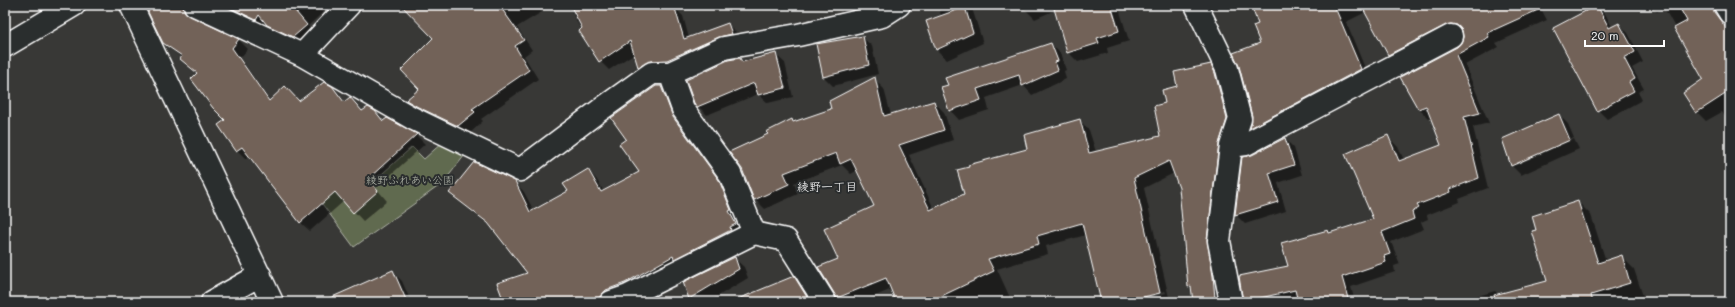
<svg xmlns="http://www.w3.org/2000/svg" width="1735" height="307" font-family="Mali,'Klee One',sans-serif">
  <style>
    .green { fill: #616a50; stroke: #b0b4a8 }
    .shadow { fill: #0007 }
    .building { fill: #726258; stroke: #fff }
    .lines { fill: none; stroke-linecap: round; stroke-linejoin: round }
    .minor-casing { stroke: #fff; stroke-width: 25 }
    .minor { stroke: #2a2d2e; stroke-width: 22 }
    .labels { text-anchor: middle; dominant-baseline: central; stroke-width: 4; stroke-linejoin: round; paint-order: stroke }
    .park-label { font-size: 11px; fill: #b0b4a8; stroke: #2a2d2e }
    .neighbourhood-label { font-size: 12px; fill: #fff; stroke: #2a2d2e }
  </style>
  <rect width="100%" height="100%" fill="#383836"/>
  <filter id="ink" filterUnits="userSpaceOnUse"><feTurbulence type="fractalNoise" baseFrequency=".025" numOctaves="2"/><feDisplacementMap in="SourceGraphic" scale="8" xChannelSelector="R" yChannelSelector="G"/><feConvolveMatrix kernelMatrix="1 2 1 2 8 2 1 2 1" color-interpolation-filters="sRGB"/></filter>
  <g filter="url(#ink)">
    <!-- green -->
    <path class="green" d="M444 141 468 151 443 183 354 247 317 197 338 180 354 199 412 147 424 159Z"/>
    <!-- shadow -->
    <path class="shadow" d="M44 5H74L55 16Z
      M154 5H196L192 10 193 19 239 40 248 49 240 58 270 101 299 102 331 87 345 102 350 98 363 112H374L384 122 416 135 425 144 376 188 387 201 363 221 344 201 310 231 300 222 250 157 246 159 237 150 220 125 226 120 197 74 181 59 182 58 164 42Z
      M216 5H331L308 26 316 35 303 46 278 34 268 25 265 28Z
      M402 5H535L542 12 517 27 532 50 524 56 538 79 481 119 483 121 468 135 417 109 408 100 420 89 435 38Z
      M569 5H672L683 16 689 38 727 24 737 33 740 43 648 76 639 67 635 53 609 70 600 61 581 30Z
      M841 5H899L852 21 842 12Z
      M939 5H971L983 43 947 60 936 49 941 17Z
      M1024 5H1118L1129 41 1107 48 1108 53 1078 62 1068 52 1055 10 1035 19 1025 9Z
      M1252 5H1539L1547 20 1496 43 1499 47 1465 65 1489 123 1473 127 1488 188 1459 199 1460 202 1427 215 1428 219 1421 222 1424 229 1391 242 1400 264 1394 266 1395 272 1351 287 1355 302H1244V300L1289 267 1328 231 1331 233 1374 220 1388 137 1398 147 1404 160 1442 146 1431 118 1429 119 1419 109 1402 77 1457 48 1462 44 1464 37 1463 33 1456 34 1399 64 1389 54 1366 12 1346 22 1370 80 1261 137 1251 127 1261 43 1260 24Z
      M1650 5H1714L1730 31V125L1722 112 1706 121 1697 112 1704 79 1664 8 1657 12Z
      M1597 6 1606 15 1612 27 1619 24 1628 33 1643 62 1632 68 1644 89 1638 92 1642 100 1607 119 1598 110Z
      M862 37 872 46 878 74 833 86 824 77 817 45Z
      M1051 44 1060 53 1066 70 1064 71 1066 79 1032 95 1023 85 986 98 989 110 959 120 950 110 942 88Z
      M775 54 785 63 793 97 768 103 758 94 707 115 698 106 740 59 743 62Z
      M1210 65 1221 75 1237 129 1226 302H1194L1192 289 1189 286 1179 188 1174 173 1144 188 1170 302H1128L1166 293 1165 291 1119 302H1102L1086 235 1046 246 1048 254 997 269 1012 302H898L892 289 861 302H842L837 298 875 207 858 170 851 174 842 165 794 183 798 194 765 209 755 199 769 135 768 132 792 120 795 122 832 110 874 79 884 89 891 115 934 102 944 112 953 140 909 155 934 209 966 194 1028 149 1079 120 1089 130 1096 152 1161 137 1167 104 1178 87Z
      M661 86 670 96 682 127 728 190 744 233 613 302H505L528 273 493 228 460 202 451 193 515 182 524 192 534 211 569 192 588 170 597 180 604 192 641 172 627 140Z
      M1559 115 1568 124 1574 138 1516 163V165L1574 139 1579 149 1521 175 1512 166Z
      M1285 139 1294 148 1302 175 1278 183 1286 211 1245 224 1236 215 1243 158 1252 156Z
      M1578 202 1591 215 1606 261 1621 256 1634 269 1643 296 1623 302H1457L1495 291 1499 295 1549 282 1537 231Z
      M734 258 744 267 748 278 708 302H694L690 298 684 283Z
      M393 272 402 281 411 302H352L346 290Z
      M794 278 803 287 813 302H733Z"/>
    <!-- building -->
    <path class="building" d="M153 5H183L185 12 190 16 239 39 232 48 269 101 285 86 299 101 324 82 332 86 344 102 350 97 362 111 368 107 375 111 383 121 387 118 417 134 368 179 378 191 353 213 335 192 300 223 242 147 236 151 218 125 225 120 213 108 191 79 197 73 180 59 182 56 163 43 148 12Z
      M225 5H290L307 25 293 37 267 25 259 15 256 20Z
      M401 5H499L524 40 515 46 529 70 472 109 475 112 458 126 418 107 406 100 419 89 401 70 433 38Z
      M570 5H674L684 39 728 23 732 34 719 37 667 60 652 61 638 67 630 41 599 62 579 31 582 28Z
      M1053 5H1111L1119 31 1097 38 1099 43 1067 53Z
      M1251 5H1334L1361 69 1250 128 1252 116 1239 66 1233 53 1260 43 1253 26 1258 24Z
      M1361 5H1549L1487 33 1489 37 1456 55 1480 113 1464 117 1479 178 1450 189 1451 192 1417 205 1419 208 1412 212 1414 219 1382 232 1390 254 1384 256 1386 262 1342 277 1349 302H1298L1295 290 1243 302 1239 276 1288 266 1281 243 1328 230 1329 233 1373 219 1345 154 1388 135 1399 161 1441 145 1426 106 1418 109 1400 77 1457 47 1461 43 1463 37 1462 30 1457 25 1451 24 1446 25 1388 55Z
      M1597 5 1609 28 1619 23 1635 52 1624 58 1635 79 1629 82 1634 91 1597 111 1553 28Z
      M1678 5H1713L1714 12 1730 33V91L1696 113 1683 93 1703 79 1674 28 1687 21Z
      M965 7 973 33 936 50 926 21Z
      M863 36 869 65 823 77 816 44Z
      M1051 43 1058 61 1055 62 1058 70 1022 86 1019 75 977 89 981 100 949 111 941 87 948 85 945 78Z
      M776 53 785 88 758 95 754 83 697 107 694 103 686 80 728 60 740 58 742 62Z
      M1211 64 1215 73 1227 119 1219 144 1207 239 1213 276 1215 298 1193 302 1191 286 1188 287 1179 188 1169 161 1134 178 1160 293 1123 302H1101L1082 223 1037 236 1039 244 988 259 994 271 929 302H896L886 278 837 298 818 267 838 259 824 229 874 206 851 159 840 164 836 153 784 173 789 184 754 200 742 169 729 152 768 134 766 132 792 119 793 122 831 109 829 101 875 77 884 116 934 101 944 130 899 145 930 210 964 194 957 170 969 167 968 165 1027 149 1024 135 1080 119 1089 153 1160 136 1154 106 1165 103 1162 90 1177 86 1174 72Z
      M656 86H661L673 117 719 180 731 210 729 211 736 224 730 227 731 230 674 259 673 256 625 283 606 290 600 297 586 302H504L497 283 527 273 488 223 449 193 474 162 515 181 530 212 568 191 563 184 588 169 601 192 639 172 619 144 626 139 611 118Z
      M1559 114 1570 140 1511 166 1502 139Z
      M1285 138 1294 165 1269 173 1278 202 1235 215 1242 157 1252 155Z
      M1578 201 1598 263 1622 255 1630 283 1591 295 1593 302H1495L1494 295 1547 281 1532 231 1536 230 1532 216Z
      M735 257 739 269 689 299 683 282Z
      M393 270 407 302H321Z
      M794 276 810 302H733V301Z"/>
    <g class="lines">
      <!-- minor casing -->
      <g class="minor-casing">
        <path id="minor" d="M131 5 272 302
          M195 5 302 55 412 118 520 170 600 110 652 73H670L724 48 798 35 882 16 899 5
          M1196 5 1227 69 1240 119 1231 146 1219 241 1231 302
          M1725 5 1730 13
          M5 46 74 5
          M302 55 349 5
          M670 73 683 109 730 174 754 233
          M1231 146 1246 144 1451 36
          M212 302 260 275
          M611 302 628 296 754 233 786 240 825 302"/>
      </g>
      <!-- minor -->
      <use href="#minor" class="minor"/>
    </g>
  </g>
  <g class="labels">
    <!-- park labels -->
    <g class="park-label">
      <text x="410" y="179">綾野ふれあい公園</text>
    </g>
    <!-- neighbourhood labels -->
    <g class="neighbourhood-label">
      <text x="827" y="186">綾野一丁目</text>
    </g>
  </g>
  <!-- margin -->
  <rect width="1735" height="307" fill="none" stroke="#2a2d2e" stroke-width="20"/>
  <rect x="10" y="10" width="1715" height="287" fill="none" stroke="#fff" stroke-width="1.5" filter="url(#ink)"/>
  <!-- scale -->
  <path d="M1585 40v6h79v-6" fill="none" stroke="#ffffff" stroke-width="2"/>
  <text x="1591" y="40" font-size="12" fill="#ffffff" stroke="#2a2d2e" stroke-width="3" paint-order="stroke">20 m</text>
</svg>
